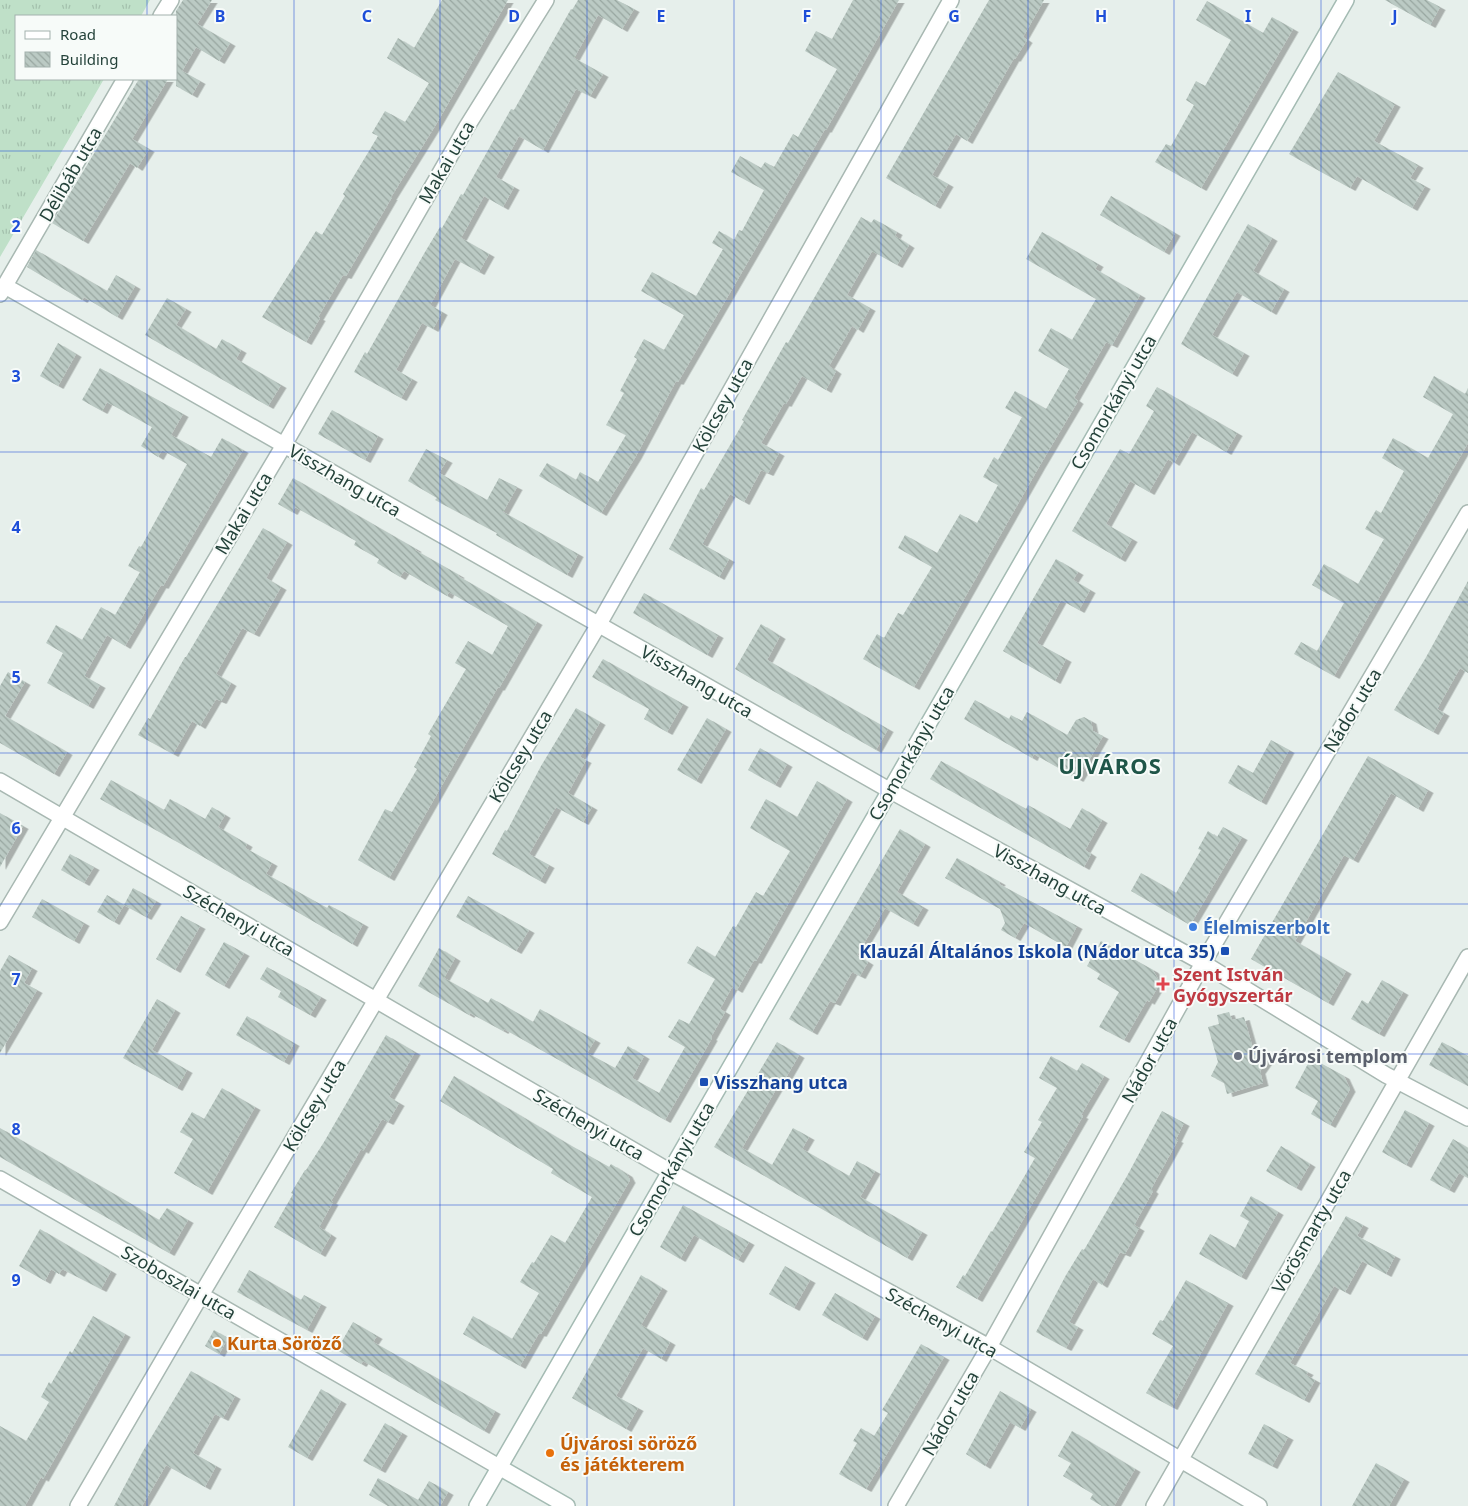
<svg xmlns="http://www.w3.org/2000/svg" width="1468" height="1506" font-family="'Noto Sans',sans-serif">
  <style>
    .grass { fill: url(#grass-tufts) }
    .building { fill: url(#building-back-hatch); filter: url(#shadow) }
    .lines { fill: none; stroke-linecap: round; stroke-linejoin: round }
    .street-casing { stroke: #a8b8b2; stroke-width: 18 }
    .secondary-casing { stroke: #a4bbb3; stroke-width: 18 }
    .street { stroke: #fff; stroke-width: 15 }
    .secondary { stroke: #fff; stroke-width: 15 }
    .grid { fill: none; stroke: #1d4ed8; stroke-width: 1; stroke-opacity: 0.55 }
    .shop-dot { fill: #3f7fe0; stroke: #f7fbf9; stroke-width: 2 }
    .transit-dot { fill: #1a4fb4; stroke: #f7fbf9; stroke-width: 2 }
    .health-dot { fill: #e0444e; stroke: #f7fbf9; stroke-width: 2 }
    .worship-dot { fill: #6b7280; stroke: #f7fbf9; stroke-width: 2 }
    .food-dot { fill: #e8710a; stroke: #f7fbf9; stroke-width: 2 }
    .labels { text-anchor: middle; dominant-baseline: central; stroke-width: 4; stroke-linejoin: round; paint-order: stroke }
    .street-label { font-size: 18px; fill: #24423a; stroke: #f7fbf9 }
    .shop-label { font-size: 18px; font-weight: bold; fill: #366cbe; stroke: #f7fbf9; text-anchor: start }
    .transit-label { font-size: 18px; font-weight: bold; fill: #164399; stroke: #f7fbf9; text-anchor: end }
    .health-label { font-size: 18px; font-weight: bold; fill: #be3a42; stroke: #f7fbf9; text-anchor: start }
    .worship-label { font-size: 18px; font-weight: bold; fill: #5b616d; stroke: #f7fbf9; text-anchor: start }
    .food-label { font-size: 18px; font-weight: bold; fill: #c56008; stroke: #f7fbf9; text-anchor: start }
    .district-label { font-size: 22px; font-weight: bold; letter-spacing: 1px; fill: #1f5548; stroke: #f7fbf9 }
    .grid-label { font-size: 16px; text-anchor: middle; font-weight: bold; fill: #1d4ed8; stroke: #f7fbf9; stroke-width: 4; stroke-linejoin: round; paint-order: stroke }
  </style>
  <defs>
    <pattern id="grass-tufts" width="24" height="20" patternUnits="userSpaceOnUse" patternTransform="scale(1.25)"><rect width="24" height="20" fill="#bfe0c8"/><path d="M3 7l-1-3M5 7V3M7 7l1-3M15 17l-1-3M17 17v-4M19 17l1-3" fill="none" stroke="#a4c1ad"/></pattern>
    <pattern id="building-back-hatch" width="6" height="6" patternUnits="userSpaceOnUse" patternTransform="scale(1.25)"><rect width="6" height="6" fill="#bbcac4"/><path d="M-1 5l2 2M0 0l6 6M5-1l2 2" fill="none" stroke="#98a6a0"/></pattern>
    <filter id="shadow"><feDropShadow dx="5.5" dy="3" stdDeviation="0" flood-color="#0004"/></filter>
  </defs>
  <rect width="100%" height="100%" fill="#e6efeb"/>
  <!-- grass -->
  <path class="grass" d="M0 0H150L141 16H16V79H104L0 257Z"/>
  <!-- building -->
  <path class="building" d="M183 0H212L197 24 230 43 219 61 196 47 182 71 200 81 192 95 176 86V11Z
    M442 0H508L435 126 391 197H392L346 276 343 275 318 317 320 318 306 342 262 317 316 231 322 235 345 196 343 194 378 136 372 133 385 111 405 122 429 83 387 58 398 38 414 48Z
    M578 0H617L634 9 622 29 598 15 574 58 603 74 590 96 576 89 543 150 519 136 496 177 514 187 503 207 484 196 461 238 489 254 479 272 455 259 430 305 442 312 433 329 422 323 396 370 412 379 401 398 354 372 365 352 367 354 425 252 440 227 442 228 461 194 463 195 511 109 514 110 571 9 572 10Z
    M853 0H899L826 130 825 129 678 382 676 381 636 456 601 513 539 476 547 463 576 480 580 472 598 482 626 435 606 425 624 393 620 391 637 359 634 357 644 339 664 350 684 315 641 291 652 272 696 296 723 249 712 243 719 231 734 240 739 230 742 231 764 190 731 172 740 156 761 168 765 162 774 167 793 134 798 137 837 69 805 51 816 31 832 39Z
    M989 0H1044L1023 37 1027 40 1015 59 1014 58 967 141 956 134 932 175 948 184 935 206 886 178Z
    M1385 0H1427L1440 7 1430 25Z
    M1207 1 1263 33 1272 17 1293 29 1201 188 1155 162 1166 144 1171 146 1194 105 1186 100 1196 81 1205 86 1231 40 1196 20Z
    M1338 72 1395 104 1374 141 1418 165 1410 178 1425 186 1412 208 1357 176 1350 188 1289 154Z
    M139 79H168L132 139 149 149 137 168 130 163 83 241 52 223Z
    M1111 196 1175 233 1164 252 1100 215Z
    M861 217 871 223 874 219 897 232 895 236 909 245 897 265 872 251 847 295 870 308 858 330 852 326 829 366 836 371 826 390 802 376 786 404 784 403 761 443 779 453 768 473 761 470 744 502 730 494 702 544 729 559 719 577 669 549 701 488 704 490 744 421 742 420 786 342 788 343Z
    M1248 224 1272 238 1253 271 1284 289 1271 312 1237 292 1212 335 1244 353 1232 374 1181 344Z
    M1042 232 1098 264 1095 269 1140 295 1112 345 1106 342 1074 398 1078 401 1040 465 914 687 863 659 877 634 884 638 898 613 903 615 932 567 898 548 905 535 937 553 960 514 977 523 998 485 983 477 994 457 998 460 1022 417 1005 408 1015 391 1046 409 1069 369 1038 351 1051 328 1072 340 1096 299 1026 259Z
    M36 250 107 291 116 275 135 286 117 317 84 297 82 300 27 267Z
    M167 298 186 309 176 325 216 349 222 339 241 350 236 359 281 385 268 406 145 335Z
    M58 343 76 354 58 386 40 376Z
    M100 368 183 414 171 435 211 457 222 438 243 450 163 586 161 585 125 646 107 635 84 676 100 685 88 706 47 683 63 653 46 643 56 625 82 640 101 607 115 615 140 572 128 566 139 546 141 547 187 464 162 450 158 457 141 446 152 427 107 402 102 411 82 400Z
    M1434 376 1465 394 1468 388V443L1334 676 1294 654 1301 642 1317 651 1344 603 1312 585 1324 564 1358 584 1384 539 1365 529 1376 510 1381 513 1404 471 1382 458 1393 438 1428 458 1453 414 1423 397Z
    M1157 387 1237 433 1226 452 1192 432 1174 463 1168 459 1149 492 1130 481 1106 524 1132 539 1120 559 1072 531 1120 449 1129 454 1154 411 1146 406Z
    M332 410 378 436 365 460 318 434Z
    M426 449 447 460 439 473 487 500 499 478 517 487 503 512 578 554 567 575 496 535 497 533 435 500 437 498 408 481Z
    M293 478 416 549 415 550 459 575 458 576 537 622 499 688 498 687 389 878 358 860 385 809 392 812 417 769 414 767 431 736 428 734 466 669 455 663 468 641 492 655 508 626 449 592 447 596 404 571 400 577 377 563 379 559 354 545 356 541 295 507 292 512 278 504Z
    M263 528 287 542 266 578 281 587 254 634 242 628 216 674 231 683 221 701 216 699 200 726 192 721 173 754 138 735 148 718 150 719 185 657H186Z
    M1056 559 1078 572 1073 580 1090 590 1079 610 1061 600 1037 643 1066 659 1055 681 1003 651Z
    M1468 581V673L1460 668 1437 709 1444 713 1433 732 1394 710 1425 659Z
    M644 593 718 635 707 655 633 613Z
    M761 624 780 636 767 660 888 729 876 750 735 669Z
    M603 659 683 704 667 732 644 719 649 709 592 677Z
    M8 672 25 682 5 716 67 752 54 774 0 743V686Z
    M975 700 1009 719 1011 715 1022 721 1027 712 1067 735 1076 720 1084 717 1091 721 1093 731 1103 736 1078 779 1034 754 1032 758 964 719Z
    M576 708 600 722 580 757 586 760 568 793 592 807 583 822 556 807 529 854 549 865 540 881 492 854 505 830 507 831 541 766Z
    M707 718 726 729 696 781 677 770Z
    M1271 740 1289 750 1261 802 1228 783 1238 765 1253 773Z
    M760 748 787 764 775 785 748 770Z
    M1368 756 1428 790 1418 809 1391 793 1353 860 1344 855 1295 941 1346 971 1328 1003 1251 959Z
    M941 761 1026 809 1028 805 1070 829 1082 808 1102 820 1085 850 1091 854 1084 867 930 779Z
    M111 780 164 810 170 799 205 819 212 807 225 815 218 827 247 844 245 848 272 863 266 874 327 908 329 905 363 924 352 944 181 844 100 799Z
    M817 781 847 799 756 961 754 960 737 990 732 987 720 1009 725 1012 711 1037 712 1038 665 1120 504 1029 503 1031 470 1013 469 1015 418 986 439 948 455 958 444 978 488 1003 491 998 533 1022 540 1009 595 1040 587 1053 615 1068 628 1046 644 1056 632 1078 659 1093 685 1047 668 1037 679 1019 689 1024 715 979 687 963 697 946 715 957 733 926 736 927 756 892 763 896 790 851 750 828 766 799 797 817Z
    M0 813 23 826 0 867Z
    M1223 827 1242 837 1190 925 1131 891 1141 873 1176 893 1201 850 1198 849 1208 831 1217 837Z
    M900 829 925 844 897 892 923 907 913 924 885 908 857 955 868 962 860 976 852 972 835 1003 830 1001 812 1032 789 1019Z
    M70 854 94 867 84 883 61 870Z
    M957 858 1000 882 999 884 1077 926 1066 947 1024 923 1015 938 1001 930 1005 923 1000 909 945 878Z
    M133 888 156 901 146 917 124 905Z
    M107 895 124 905 114 922 97 912Z
    M468 896 529 930 516 951 456 917Z
    M42 899 84 923 74 941 32 917Z
    M181 916 200 926 175 970 156 959Z
    M1101 941 1153 970 1160 983 1149 1002 1147 1000 1124 1040 1099 1027 1119 992 1097 979 1100 974 1087 966Z
    M224 942 244 953 224 986 205 975Z
    M9 955 32 968 24 983 37 990 0 1053V971Z
    M267 967 321 997 310 1015 278 997 281 991 260 979Z
    M1382 980 1403 992 1379 1034 1351 1019 1362 1000 1368 1004Z
    M157 999 175 1010 152 1050 187 1070 177 1088 123 1058Z
    M1229 1012 1232 1020 1244 1017 1254 1052 1267 1061 1260 1071 1263 1083 1227 1094 1224 1083 1211 1076 1218 1062 1208 1027 1219 1024 1217 1015Z
    M247 1016 294 1043 284 1062 236 1035Z
    M386 1035 415 1052 389 1097 399 1103 388 1122 382 1119 363 1151 361 1149 331 1201 333 1202 319 1227 331 1235 320 1254 274 1227 293 1194 291 1193 305 1170H306L324 1142Z
    M777 1042 799 1055 780 1088 778 1086 742 1148 772 1165 793 1128 809 1137 802 1149 849 1176 857 1161 875 1171 860 1197 922 1232 907 1258 714 1147Z
    M1442 1042 1468 1056V1086L1429 1065Z
    M1051 1056 1077 1071 1082 1063 1104 1076 1081 1115 1083 1116 977 1299 956 1287 963 1275 965 1276 991 1231 992 1232 1035 1158 1024 1152 1042 1122 1038 1120 1057 1088 1039 1078Z
    M1311 1058 1344 1076 1350 1089 1330 1125 1311 1114 1318 1101 1295 1088Z
    M454 1076 568 1144 609 1167 611 1164 627 1174 630 1180 541 1334 539 1333 520 1366 463 1334 473 1316 512 1339 539 1293 520 1282 532 1262 534 1263 551 1235 565 1243 592 1197 551 1173 553 1169 440 1101Z
    M222 1088 255 1107 207 1192 174 1173 193 1139 180 1132 192 1112 204 1119Z
    M1405 1110 1429 1123 1406 1165 1382 1152Z
    M1162 1111 1184 1123 1176 1139 1178 1140 1151 1189 1153 1191 1134 1225 1139 1228 1125 1254 1120 1252 1102 1285 1093 1279 1069 1322 1078 1327 1066 1348 1036 1332 1066 1275 1082 1249 1084 1250 1127 1176Z
    M0 1128 159 1220 167 1208 188 1220 169 1253 0 1157Z
    M1453 1139 1468 1148V1178L1459 1173 1449 1190 1430 1180Z
    M1281 1146 1310 1164 1296 1188 1266 1171Z
    M1251 1196 1278 1212 1241 1277 1199 1254 1210 1234 1235 1248 1249 1221 1240 1216Z
    M683 1205 749 1242 738 1260 694 1235 680 1259 660 1247Z
    M1346 1216 1363 1225 1357 1236 1395 1256 1386 1274 1362 1261 1345 1292 1334 1286 1290 1363 1308 1372 1306 1375 1315 1380 1304 1400 1255 1374Z
    M40 1229 111 1271 101 1289 62 1269 59 1274 51 1269 45 1281 19 1266Z
    M785 1266 810 1280 794 1308 769 1294Z
    M249 1270 301 1300 304 1295 321 1304 307 1330 237 1292Z
    M641 1275 662 1288 641 1325 670 1342 661 1359 643 1348 616 1396 638 1408 626 1429 572 1398Z
    M1186 1280 1228 1303 1172 1407 1146 1393 1173 1346 1152 1334 1160 1320 1163 1321Z
    M835 1293 875 1316 862 1338 822 1315Z
    M93 1316 125 1334 55 1458 43 1479 41 1477 25 1506H0V1426L26 1441 49 1402 41 1397 49 1382 51 1384 70 1351 72 1353Z
    M353 1322 377 1336 373 1342 495 1411 484 1431 363 1361 361 1364 337 1350Z
    M214 1330 228 1338 219 1354 205 1346Z
    M921 1344 944 1357 866 1489 839 1474 857 1443 853 1441 861 1428 874 1436 888 1413 882 1410Z
    M191 1371 235 1396 223 1418 215 1414 193 1453 216 1466 205 1487 166 1465 142 1506H114L143 1451Z
    M321 1389 341 1401 307 1458 288 1447Z
    M1000 1391 1031 1409 1020 1428 1010 1422 985 1466 966 1454Z
    M385 1423 402 1433 380 1470 363 1461Z
    M1264 1424 1288 1437 1272 1466 1248 1454Z
    M1072 1431 1135 1469 1114 1506H1102L1090 1499 1093 1494 1063 1476 1071 1463 1058 1456Z
    M1376 1463 1404 1479 1389 1506H1352Z
    M378 1478 418 1500 429 1481 448 1492 440 1506H388L369 1495Z"/>
  <g class="lines">
    <!-- street casing -->
    <g class="street-casing">
      <path id="street" d="M161 16 171 0
        M5 286 889 790 1203 963 1386 1075 1468 1118
        M0 294 125 79
        M0 781 669 1171 989 1347 1259 1506
        M0 922 284 445 466 128 546 0
        M0 1179 499 1467
        M78 1506 201 1295 599 624 951 0
        M896 1506 989 1347 1203 963 1468 513
        M1154 1506 1468 957"/>
    </g>
    <!-- secondary casing -->
    <g class="secondary-casing">
      <path id="secondary" d="M499 1467 567 1506
        M477 1506 1346 0"/>
    </g>
    <!-- street -->
    <use href="#street" class="street"/>
    <!-- secondary -->
    <use href="#secondary" class="secondary"/>
  </g>
  <!-- grid -->
  <path class="grid" d="M147 0V16M294 0V1506M440 0V1506M587 0V1506M734 0V1506M881 0V1506M1028 0V1506M1174 0V1506M1321 0V1506M147 79V1506M0 151H1468M0 301H1468M0 452H1468M0 602H1468M0 753H1468M0 904H1468M0 1054H1468M0 1205H1468M0 1355H1468"/>
  <!-- markers -->
  <circle class="shop-dot" cx="1193" cy="927" r="5"/>
  <g class="transit-dot">
    <rect x="1220" y="946" width="10" height="10" rx="2.5"/>
    <rect x="699" y="1077" width="10" height="10" rx="2.5"/>
  </g>
  <path class="health-dot" d="M1160.5 976.5h5v5h5v5h-5v5h-5v-5h-5v-5h5z"/>
  <circle class="worship-dot" cx="1238" cy="1056" r="5"/>
  <g class="food-dot">
    <circle cx="217" cy="1343" r="5"/>
    <circle cx="550" cy="1453" r="5"/>
  </g>
  <g class="labels">
    <!-- street labels -->
    <g class="street-label">
      <text transform="translate(446 162) rotate(-60)">Makai utca</text>
      <text transform="translate(70 174) rotate(-60)">Délibáb utca</text>
      <text transform="translate(1113 402) rotate(-60)">Csomorkányi utca</text>
      <text transform="translate(722 405) rotate(-61)">Kölcsey utca</text>
      <text transform="translate(345 480) rotate(30)">Visszhang utca</text>
      <text transform="translate(243 513) rotate(-59)">Makai utca</text>
      <text transform="translate(697 681) rotate(30)">Visszhang utca</text>
      <text transform="translate(1352 710) rotate(-59)">Nádor utca</text>
      <text transform="translate(911 753) rotate(-60)">Csomorkányi utca</text>
      <text transform="translate(520 756) rotate(-59)">Kölcsey utca</text>
      <text transform="translate(1050 879) rotate(29)">Visszhang utca</text>
      <text transform="translate(239 920) rotate(30)">Széchenyi utca</text>
      <text transform="translate(1149 1060) rotate(-61)">Nádor utca</text>
      <text transform="translate(314 1105) rotate(-59)">Kölcsey utca</text>
      <text transform="translate(589 1124) rotate(30)">Széchenyi utca</text>
      <text transform="translate(671 1169) rotate(-60)">Csomorkányi utca</text>
      <text transform="translate(1311 1231) rotate(-60)">Vörösmarty utca</text>
      <text transform="translate(179 1282) rotate(30)">Szoboszlai utca</text>
      <text transform="translate(942 1322) rotate(29)">Széchenyi utca</text>
      <text transform="translate(950 1413) rotate(-60)">Nádor utca</text>
    </g>
    <!-- shop labels -->
    <g class="shop-label">
      <text x="1203" y="927">Élelmiszerbolt</text>
    </g>
    <!-- transit labels -->
    <g class="transit-label">
      <text x="1215" y="951">Klauzál Általános Iskola (Nádor utca 35)</text>
      <text x="714" y="1082" text-anchor="start">Visszhang utca</text>
    </g>
    <!-- health labels -->
    <g class="health-label">
      <text x="1173" y="974">Szent István<tspan x="1173" dy="21">Gyógyszertár</tspan></text>
    </g>
    <!-- worship labels -->
    <g class="worship-label">
      <text x="1248" y="1056">Újvárosi templom</text>
    </g>
    <!-- food labels -->
    <g class="food-label">
      <text x="227" y="1343">Kurta Söröző</text>
      <text x="560" y="1443">Újvárosi söröző<tspan x="560" dy="21">és játékterem</tspan></text>
    </g>
    <!-- district labels -->
    <g class="district-label">
      <text x="1110" y="765">ÚJVÁROS</text>
    </g>
  </g>
  <g class="grid-label">
    <text x="220" y="22">B</text>
    <text x="367" y="22">C</text>
    <text x="514" y="22">D</text>
    <text x="661" y="22">E</text>
    <text x="807" y="22">F</text>
    <text x="954" y="22">G</text>
    <text x="1101" y="22">H</text>
    <text x="1248" y="22">I</text>
    <text x="1395" y="22">J</text>
    <text x="16" y="232">2</text>
    <text x="16" y="382">3</text>
    <text x="16" y="533">4</text>
    <text x="16" y="683">5</text>
    <text x="16" y="834">6</text>
    <text x="16" y="985">7</text>
    <text x="16" y="1135">8</text>
    <text x="16" y="1286">9</text>
  </g>
  <!-- legend -->
  <rect x="15" y="15" width="162" height="65" fill="#f7fbf9" stroke="#a3b1ad"/>
  <rect x="25" y="31" width="25" height="8" fill="#ffffff" stroke="#a3b1ad"/>
  <text x="60" y="40" font-size="15" fill="#24423a">Road</text>
  <rect x="25" y="52" width="25" height="15" fill="url(#building-back-hatch)" stroke="#a3b1ad"/>
  <text x="60" y="65" font-size="15" fill="#24423a">Building</text>
</svg>
